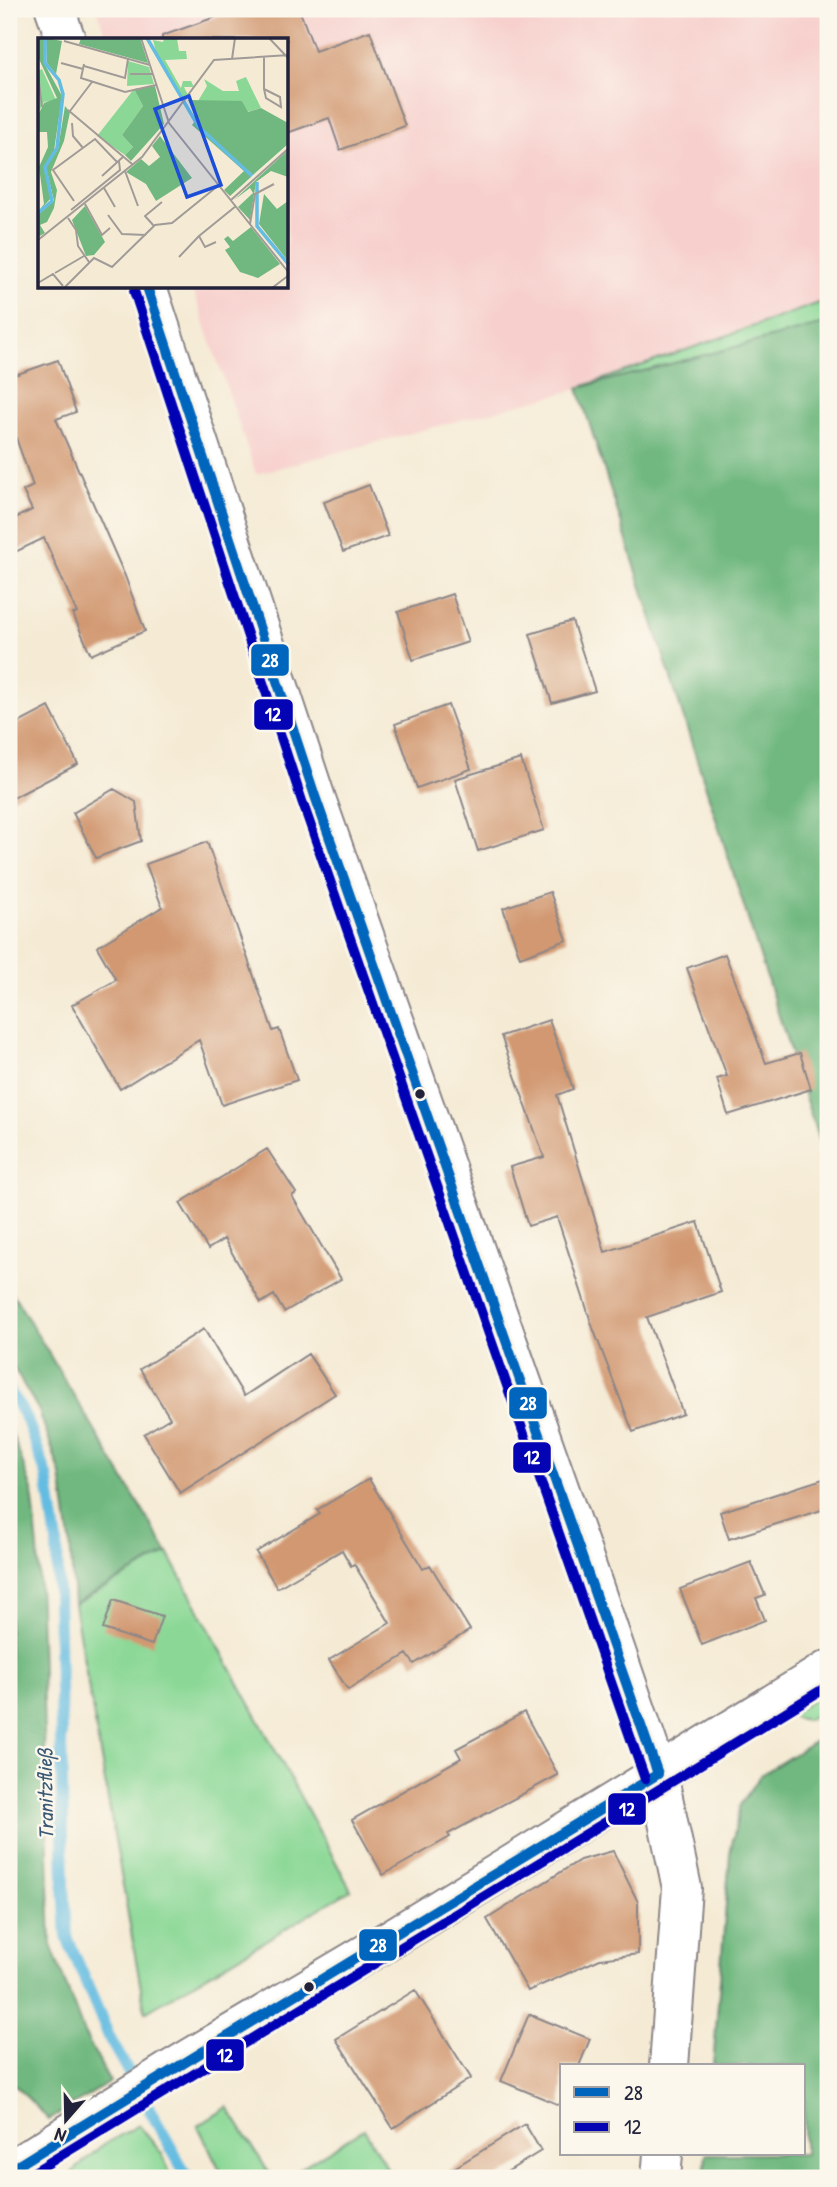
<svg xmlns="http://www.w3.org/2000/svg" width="837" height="2187" font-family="'Patrick Hand',sans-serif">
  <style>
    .built { fill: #f7d0cd }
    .green { fill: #8bd896; stroke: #567d68; stroke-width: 2 }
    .forest { fill: #70b87f; stroke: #496d5d; stroke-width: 2 }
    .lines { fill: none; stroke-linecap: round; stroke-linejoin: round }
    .stream { stroke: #64bce1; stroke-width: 12 }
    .building { fill: #d19871 }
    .minor-casing { stroke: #8c8688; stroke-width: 42 }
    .minor { stroke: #fff; stroke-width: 38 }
    .bus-1-casing { stroke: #fbf7ec; stroke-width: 16 }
    .bus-2-casing { stroke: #fbf7ec; stroke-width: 16 }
    .bus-1 { stroke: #0065bd; stroke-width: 10 }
    .bus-2 { stroke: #0404b4; stroke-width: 10 }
    .bus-dot { fill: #22223b; stroke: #fbf7ec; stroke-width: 2.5 }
    .labels { text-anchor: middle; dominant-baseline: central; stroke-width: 5; stroke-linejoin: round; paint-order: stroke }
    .water-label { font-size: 21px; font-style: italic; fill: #395875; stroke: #fbf7ec }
    .inset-river { fill: none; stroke: #64bce1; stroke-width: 3.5 }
    .inset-road { fill: none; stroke: #a19b97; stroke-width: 2 }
    .view { fill: #1d4ed8; fill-opacity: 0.15; stroke: #1d4ed8; stroke-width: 3.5 }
    .inset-edge { fill: none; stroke: #22223b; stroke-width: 3.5 }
    .line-badge { stroke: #fbf7ec; stroke-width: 2.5 }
    .badge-label { font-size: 19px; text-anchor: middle; font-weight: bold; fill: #fff }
  </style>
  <rect width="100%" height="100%" fill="#fbf7ec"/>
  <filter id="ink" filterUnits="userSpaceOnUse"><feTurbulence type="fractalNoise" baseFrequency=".0143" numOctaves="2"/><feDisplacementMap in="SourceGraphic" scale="14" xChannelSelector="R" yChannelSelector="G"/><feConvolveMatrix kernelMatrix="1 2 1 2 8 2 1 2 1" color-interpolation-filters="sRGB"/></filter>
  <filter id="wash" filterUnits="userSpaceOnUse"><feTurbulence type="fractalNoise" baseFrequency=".00686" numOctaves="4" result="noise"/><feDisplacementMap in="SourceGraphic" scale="28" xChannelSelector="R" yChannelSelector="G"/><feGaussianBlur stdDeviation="1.57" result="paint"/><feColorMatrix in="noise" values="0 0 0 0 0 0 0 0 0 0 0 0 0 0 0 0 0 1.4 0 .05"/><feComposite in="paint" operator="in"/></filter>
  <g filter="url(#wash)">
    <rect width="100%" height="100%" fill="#f5ebd5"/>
    <!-- built -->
    <path class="built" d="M97 9H828V323L256 474 192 287H287V40H107Z"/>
    <!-- green -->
    <path class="green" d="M828 300V323L578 388Z
      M168 1553 351 1890 145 2012 74 1604Z
      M828 1691V1706L807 1720 795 1718 791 1714Z
      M228 2107 272 2178H224L198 2126Z
      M139 2125 162 2154 172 2178H66L101 2146Z
      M364 2129 393 2178H284Z"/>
    <!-- forest -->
    <path class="forest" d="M828 323V1169L578 388Z
      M9 1287 168 1553 74 1604 70 1541 61 1475 39 1411 9 1360Z
      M9 1425 32 1490 38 1548 51 1945 84 2033 110 2082 49 2120 17 2087 9 2083Z
      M828 1733V2178H704L706 2154H804V2066H713L730 1854 740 1805 761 1775Z"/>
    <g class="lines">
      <!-- stream -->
      <path class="stream" d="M9 1390 27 1420 47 1476 57 1542 64 1885 67 1937 110 2039 188 2178"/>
    </g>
    <g id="blocks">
      <!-- building -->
      <path class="building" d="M238 9H299L315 51 370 31 405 126 340 150 329 118 287 133V40H162V36Z
        M58 360 76 412 56 419 125 576 145 631 91 655 73 614 77 613 44 538 9 555V521L32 510 23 491 33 486 9 418V377Z
        M369 485 388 536 343 552 324 502Z
        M452 594 468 642 413 660 398 612Z
        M572 621 595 691 552 703 530 634Z
        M448 705 471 769 417 788 395 724Z
        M49 707 78 764 9 800V728Z
        M521 759 544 830 478 851 455 779Z
        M114 789 136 802 141 841 96 858 73 813Z
        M207 842 273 1031 279 1029 297 1080 222 1105 199 1040 120 1089 72 1005 116 980 97 947 162 907 146 864Z
        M550 892 567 940 520 957 503 908Z
        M725 954 766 1063 800 1053 811 1089 728 1115 717 1079 727 1076 687 968Z
        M549 1020 573 1089 557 1095 605 1252 698 1222 721 1292 647 1317 683 1414 633 1432 593 1328 557 1217 528 1226 510 1167 544 1157 501 1036Z
        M267 1149 296 1193 292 1196 341 1279 284 1312 274 1295 261 1303 224 1239 208 1249 180 1203Z
        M204 1329 244 1396 308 1354 335 1394 180 1493 144 1434 170 1418 140 1369Z
        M369 1479 423 1569 430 1565 470 1630 414 1664 407 1654 348 1690 329 1660 390 1623 354 1564 351 1566 342 1550 277 1588 256 1552 320 1514 317 1510Z
        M823 1479 828 1495V1508L729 1539 720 1512Z
        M751 1562 765 1595 756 1598 765 1620 702 1645 680 1589Z
        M113 1600 162 1616 152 1645 103 1629Z
        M524 1712 558 1775 448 1834 450 1837 383 1875 352 1820 461 1758 456 1749Z
        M613 1851 638 1902V1954L600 1959 528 1991 487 1919 580 1860Z
        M415 1990 471 2078 393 2128 336 2039Z
        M529 2014 590 2039 579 2066H562V2106L501 2081Z
        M525 2124 541 2151 497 2178H438Z"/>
    </g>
  </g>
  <g filter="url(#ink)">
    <use href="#blocks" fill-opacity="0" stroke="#8c8688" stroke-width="2"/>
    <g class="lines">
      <!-- minor casing -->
      <g class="minor-casing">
        <path id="minor" d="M55 9 66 40
          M147 287 315 796 582 1553 658 1774 682 1888 669 2066
          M9 2171 169 2071 391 1939 828 1670
          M661 2178 663 2154"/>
      </g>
      <!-- minor -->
      <use href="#minor" class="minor"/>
      <!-- bus-1 casing -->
      <g class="bus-1-casing">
        <path id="bus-1" d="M147 287 315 796 658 1774
          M9 2171C224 2037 442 1907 658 1774"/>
      </g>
      <!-- bus-2 casing -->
      <g class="bus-2-casing">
        <path id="bus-2" d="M134 291 302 801 645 1779
          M24 2178 828 1686"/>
      </g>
      <!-- bus-1 -->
      <use href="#bus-1" class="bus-1"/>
      <!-- bus-2 -->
      <use href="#bus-2" class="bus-2"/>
    </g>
  </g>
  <!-- markers -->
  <g class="bus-dot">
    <circle cx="420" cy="1094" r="6"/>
    <circle cx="309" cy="1987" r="6"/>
  </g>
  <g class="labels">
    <!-- water labels -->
    <g class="water-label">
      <text transform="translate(45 1794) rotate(-91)">Tranitzfließ</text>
    </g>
  </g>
  <!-- overview -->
  <g transform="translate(38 38)">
    <rect width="250" height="250" fill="#f5ebd5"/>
    <path d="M126 0H139L141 13H148L149 21 127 22 143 50 145 43H153L156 49H146L150 57 146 63 119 18 115 2 125 4ZM90 23 111 29 116 46 89 48ZM4 31 18 62 6 64 0 75V33ZM208 39 223 70 209 74 204 63H160L169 48 166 41 185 53H201L198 43ZM96 51 105 68 84 97 95 109 87 117 59 98Z" fill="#8bd896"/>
    <path d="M0 0H6V25L24 58 16 113 6 129 14 159 0 174 6 166 1 129 10 109 9 94H0V77L6 65 19 60 0 19ZM8 0 24 3 18 36 9 25ZM43 0H102L110 25 41 6ZM117 48 126 86 93 123 87 117 95 109 84 97 105 68 96 51ZM150 62 204 63 210 74 223 70 250 85V106L215 137 162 89ZM27 68 32 74 26 103 13 134 19 152 16 170 9 184 2 187 7 195 0 199V177L16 163 8 129 20 111ZM157 83 199 122 213 139 192 158 186 152 206 133 154 87ZM122 98 154 140 118 163 108 146 88 134 103 121 111 128 122 119 114 108ZM250 112V139L233 133 218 144 212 182 200 169 215 155 212 150 196 162ZM226 156 239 171 250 163V223L221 186ZM47 168 67 204 56 217 48 218 34 182ZM213 189 242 226 220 240 202 234 187 212 192 209 186 201 190 198 195 203Z" fill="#70b87f"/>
    <path class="inset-river" d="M109 0 160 88 214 138M219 144V188L251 227M0 175 14 163 7 129 19 110 25 56 21 42 7 25V0"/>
    <path class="inset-road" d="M103 0 131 85 251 235M231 0 251 21M26 3 112 27M226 19V51L228 60 243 69 242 59 226 51M194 21 197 0M23 25 45 31M46 26 43 40 87 54 118 47M46 28 87 40 90 21M0 36 4 69M92 36H115M30 72 94 126M32 73 54 44M34 85 35 98 45 110M0 105V127M87 133 100 168M64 138 86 118M66 150 77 169M193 162 251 110M36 163 15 132 57 101 79 124M47 166 64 197 72 190M33 172 82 132 81 123M70 177 84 196 108 197M30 180 38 192 40 208 51 224M212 186 217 156 236 146M116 188 107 178 124 164M0 202 104 119 176 22 251 17M178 204 167 209 161 198 198 168M141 219 161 198M17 235 46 218M0 245 15 236 25 248M26 250 56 220 74 229 117 187 134 185 181 147M234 250 251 237"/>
    <path class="view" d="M151 58 183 147 149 159 117 71Z"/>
    <rect width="250" height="250" class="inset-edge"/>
  </g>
  <g class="line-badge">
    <rect x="250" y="643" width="40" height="34" rx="7" fill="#0065bd"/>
    <rect x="253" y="698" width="41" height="33" rx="7" fill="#0404b4"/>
    <rect x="508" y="1386" width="40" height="34" rx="7" fill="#0065bd"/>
    <rect x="512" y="1441" width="40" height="33" rx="7" fill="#0404b4"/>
    <rect x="607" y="1792" width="40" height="34" rx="7" fill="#0404b4"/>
    <rect x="358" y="1928" width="40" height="34" rx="7" fill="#0065bd"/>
    <rect x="205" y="2038" width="40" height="34" rx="7" fill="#0404b4"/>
  </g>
  <g class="badge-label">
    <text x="270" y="667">28</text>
    <text x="273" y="721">12</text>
    <text x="528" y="1410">28</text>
    <text x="532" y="1464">12</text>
    <text x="627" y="1816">12</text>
    <text x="378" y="1952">28</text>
    <text x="225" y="2062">12</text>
  </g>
  <!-- margin -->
  <rect width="837" height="2187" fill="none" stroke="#fbf7ec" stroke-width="35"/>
  <!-- legend -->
  <rect x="560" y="2064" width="245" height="91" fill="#fbf7ec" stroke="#a4a2a5" stroke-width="2"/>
  <rect x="574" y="2087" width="35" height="10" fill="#0065bd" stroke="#a4a2a5" stroke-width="2"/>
  <text x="624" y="2100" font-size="21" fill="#22223b">28</text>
  <rect x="574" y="2122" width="35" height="10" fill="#0404b4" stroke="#a4a2a5" stroke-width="2"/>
  <text x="624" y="2134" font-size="21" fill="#22223b">12</text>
  <!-- north arrow -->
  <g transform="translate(66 2120) rotate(200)" stroke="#fbf7ec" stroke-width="5" paint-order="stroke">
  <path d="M0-5L12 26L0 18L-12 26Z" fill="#22223b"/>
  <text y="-10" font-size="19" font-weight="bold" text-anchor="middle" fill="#22223b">N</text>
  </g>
</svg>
